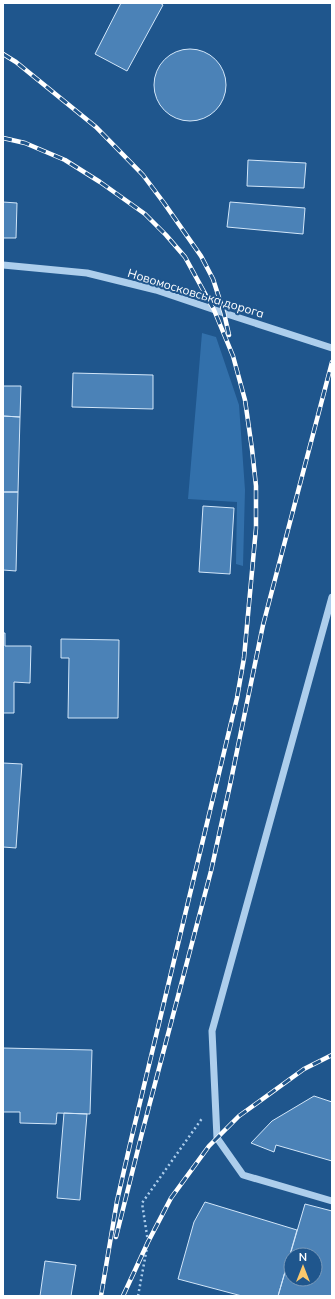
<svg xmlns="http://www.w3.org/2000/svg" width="335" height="1299" font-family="Mulish,sans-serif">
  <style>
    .green { fill: #3270ab }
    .building { fill: #4b82b7; stroke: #d2e6f9; fill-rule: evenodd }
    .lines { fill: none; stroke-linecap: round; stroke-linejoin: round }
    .path { stroke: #adceec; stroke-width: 2.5; stroke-dasharray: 2 3; stroke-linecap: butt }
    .minor { stroke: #adceec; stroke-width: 7 }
    .rail-casing { stroke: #fff; stroke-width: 4.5 }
    .rail { stroke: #1f568d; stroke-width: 3; stroke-dasharray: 9; stroke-linecap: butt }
    .labels { text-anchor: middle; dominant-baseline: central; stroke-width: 4; stroke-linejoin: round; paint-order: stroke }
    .street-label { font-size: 12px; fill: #fff; stroke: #1f568d }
  </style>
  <rect width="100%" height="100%" fill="#1f568d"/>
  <!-- green -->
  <path class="green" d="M202 333 216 337 239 405 245 490 243 566 236 564 237 502 188 499Z"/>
  <!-- building -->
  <path class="building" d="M121 3H160L163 5 127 71 95 54Z
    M154 85a36 36 0 1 1 72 0a36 36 0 1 1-72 0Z
    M248 160 306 163 304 188 247 186Z
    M3 202 17 203 16 238H3Z
    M230 202 305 208 303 234 227 227Z
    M73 373 153 375V409L72 407Z
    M3 386H21L20 417 3 416Z
    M3 416 20 417 18 492H3Z
    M3 492H18L16 571 3 570Z
    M203 506 234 508 230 574 199 572Z
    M3 633H5V646H31L30 683 14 682V713H3Z
    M61 639 119 640 118 718H68L69 658H61Z
    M3 763 22 764 16 848 3 847Z
    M3 1048 92 1050 90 1114 57 1113 56 1124 20 1123V1112H3Z
    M314 1096 332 1102V1161L276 1145 274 1152 251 1143 272 1121Z
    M64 1113 87 1114 80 1200 57 1198Z
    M205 1202 297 1230 278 1296H242L178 1279 194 1222Z
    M305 1204 332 1211V1296H278ZM291 1255H315V1279H291Z
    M45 1261 76 1265 71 1296H40Z"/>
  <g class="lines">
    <!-- path -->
    <path class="path" d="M138 1296 148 1242 142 1203 203 1117"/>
    <!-- minor -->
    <path class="minor" d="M3 265 87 273 156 290 224 313 332 348
      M332 597 212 1031 217 1138 243 1175 332 1201"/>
    <!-- rail casing -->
    <g class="rail-casing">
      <path id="rail" d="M3 54 16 62 96 127 143 175 164 203 201 256 213 279 224 313 229 335
        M3 138 25 143 65 160 100 182 145 214 166 235 185 257 214 310 233 356 245 400 252 449 256 486V528L244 658 237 698 131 1140 117 1201 101 1296
        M116 1237 142 1133 211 871 230 785 263 625 332 362
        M123 1296 148 1242 171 1198 209 1146 239 1116 304 1069 332 1055"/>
    </g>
    <!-- rail -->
    <use href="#rail" class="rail"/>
  </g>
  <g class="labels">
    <!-- street labels -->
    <g class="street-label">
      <text transform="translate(196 293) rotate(17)">Новомосковська дорога</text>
    </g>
  </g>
  <!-- border -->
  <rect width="335" height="1299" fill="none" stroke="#ffffff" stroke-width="8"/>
  <!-- north arrow -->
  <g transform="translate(303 1267)"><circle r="19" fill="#1f568d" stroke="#799abb"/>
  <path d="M0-3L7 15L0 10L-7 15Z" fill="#fbc96d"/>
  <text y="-6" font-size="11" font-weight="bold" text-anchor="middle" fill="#ffffff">N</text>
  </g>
</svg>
